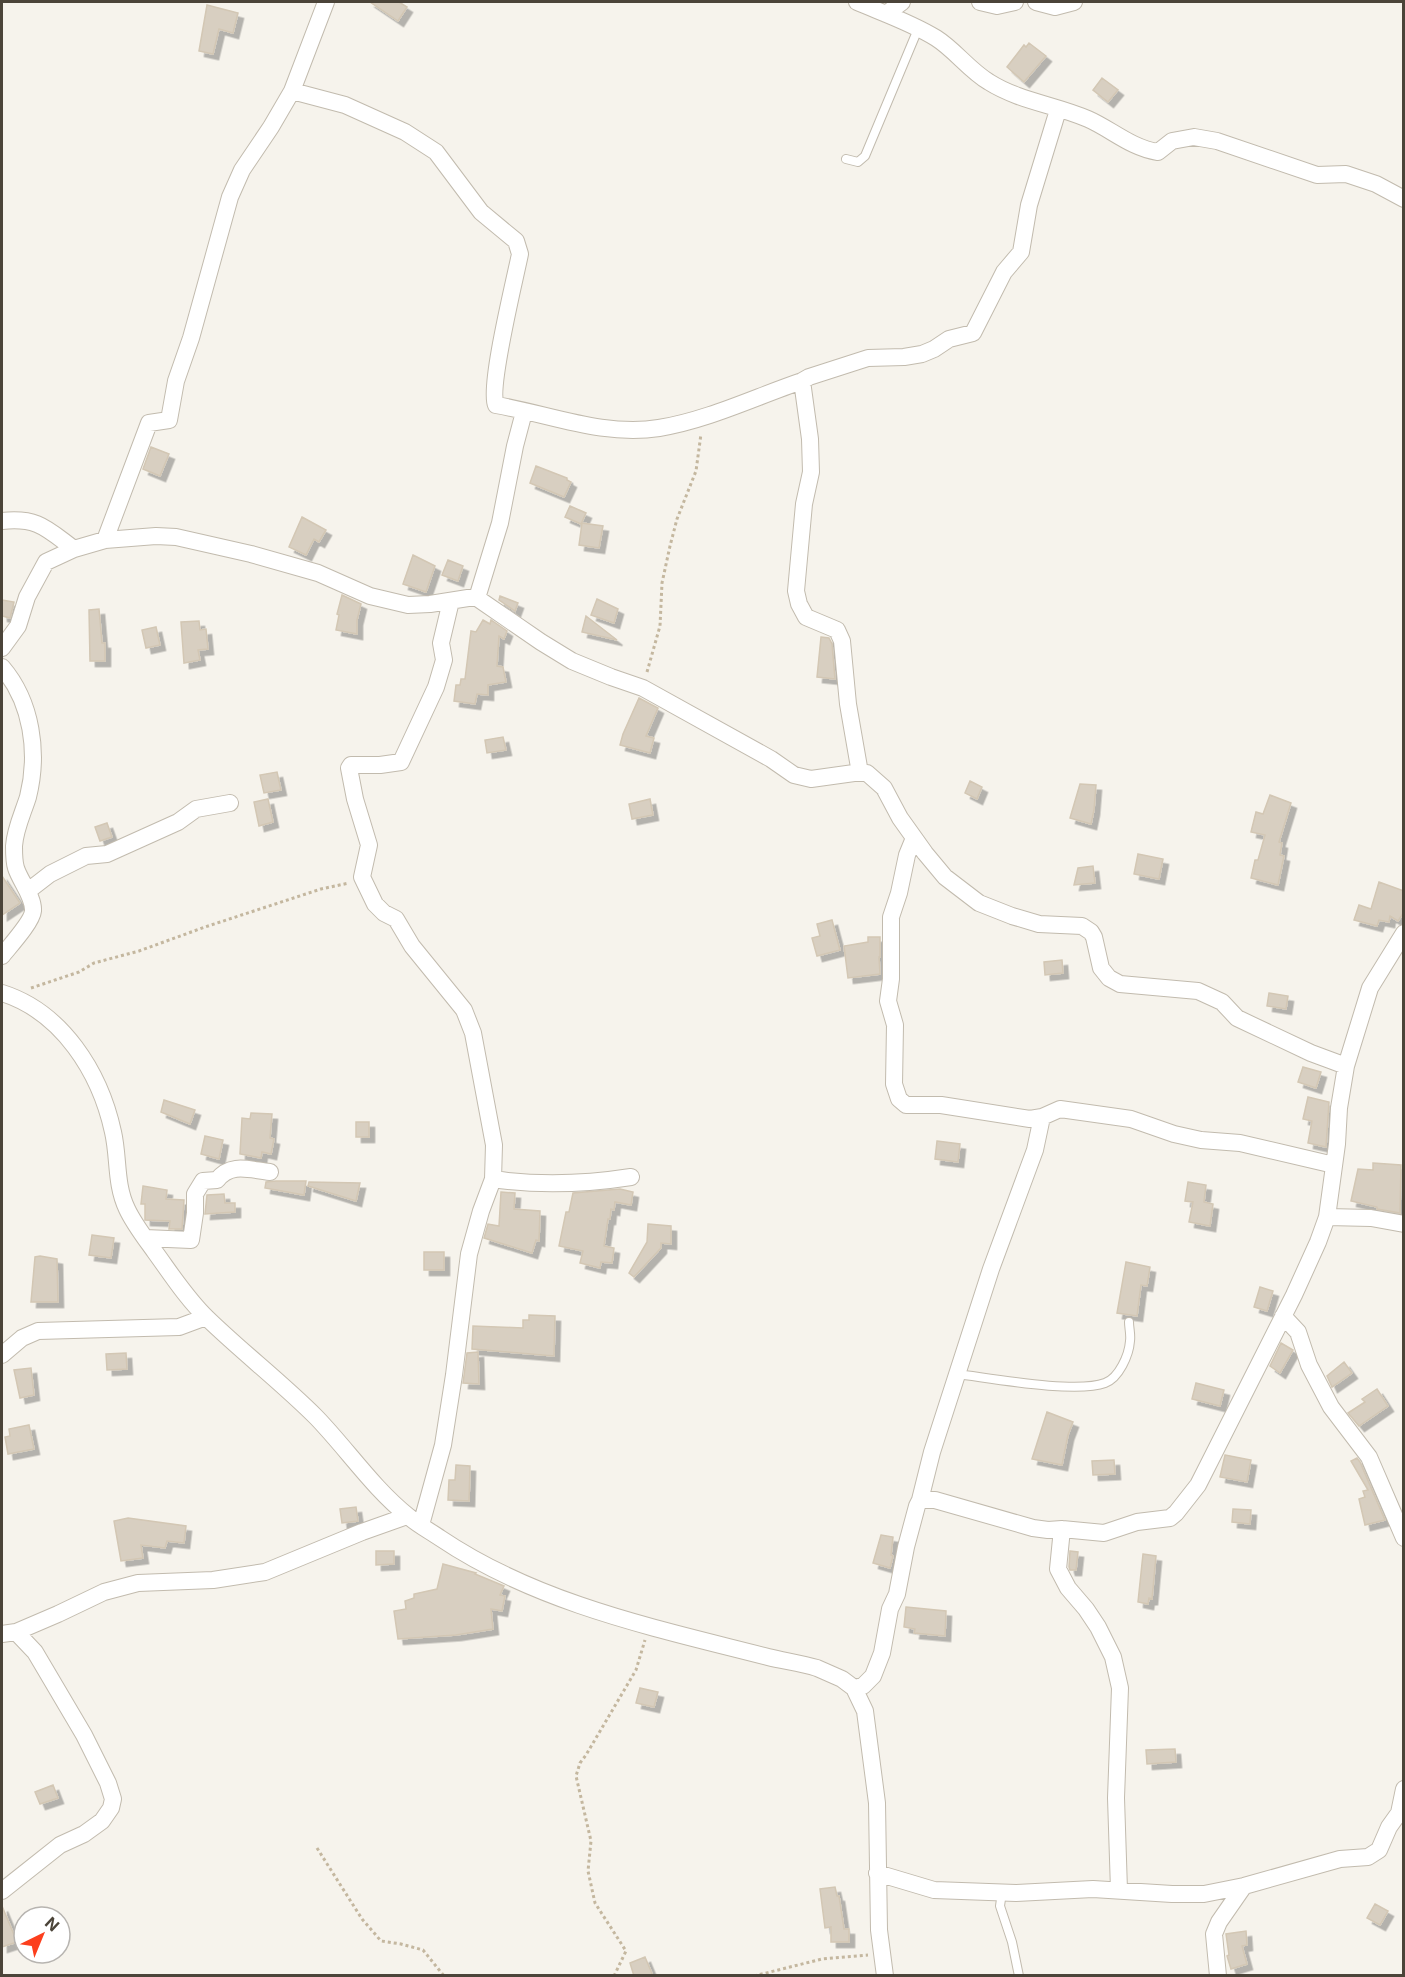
<svg xmlns="http://www.w3.org/2000/svg" width="1405" height="1977" font-family="Inter,sans-serif">
  <style>
    .building { fill: #d8cfc1; stroke: #d3c7b4; stroke-width: 1.5; filter: url(#shadow) }
    .lines { fill: none; stroke-linecap: round; stroke-linejoin: round }
    .service-casing { stroke: #c2bbae; stroke-width: 10 }
    .minor-casing { stroke: #c2bbae; stroke-width: 18 }
    .path { stroke: #c4b79f; stroke-width: 3; stroke-dasharray: 3 3; stroke-linecap: butt }
    .service { stroke: #fff; stroke-width: 8 }
    .minor { stroke: #fff; stroke-width: 16 }
  </style>
  <defs>
    <filter id="shadow"><feDropShadow dx="5.5" dy="5.5" stdDeviation="0" flood-color="#0004"/></filter>
  </defs>
  <rect width="100%" height="100%" fill="#f6f3ec"/>
  <!-- building -->
  <path class="building" d="M370 2H399L407 7 398 21Z
    M207 5 238 13 233 33 219 29 213 54 199 51Z
    M1029 43 1046 56 1024 82 1007 67 1024 45 1026 47Z
    M1102 78 1118 90 1108 102 1093 90Z
    M151 447 169 454 160 476 143 469Z
    M536 466 567 478V480L571 482 564 497 530 483Z
    M570 506 586 513 581 524 565 517Z
    M302 517 326 530 319 542 314 539 306 555 289 547Z
    M582 523 603 526 599 548 579 545Z
    M413 555 435 566 426 592 403 584Z
    M448 560 463 566 458 581 442 575Z
    M342 595 361 604 357 620V634L336 630 339 615 337 614Z
    M500 596 518 603 515 611 499 600Z
    M597 599 618 609 614 623 591 615Z
    M2 600 14 602 10 618 2 616Z
    M99 609 102 643H105V661H90L89 610Z
    M586 616 617 640 582 632Z
    M483 620 490 624 491 620 507 631 504 639 499 636 497 666 503 667 506 682 488 685V695L477 694 475 704 454 701 456 685H460L461 679H465L471 631 476 632Z
    M199 621 200 630 206 629 208 649 198 650 200 660 184 663 181 622Z
    M156 627 160 645 146 648 142 630Z
    M821 637 829 638 832 644 835 679 817 677Z
    M639 698 658 708 646 736 654 738 650 753 620 745 623 734Z
    M503 737 506 750 487 753 485 740Z
    M277 772 281 790 264 793 260 775Z
    M970 781 982 787 977 799 965 793Z
    M1080 784 1096 785 1094 810 1091 824 1070 818Z
    M1270 795 1291 803 1279 842 1282 843 1280 855 1284 856 1278 885 1251 878 1255 860H1258L1265 835 1251 832 1256 812 1263 814Z
    M268 799 273 822 259 826 254 802Z
    M650 799 653 815 632 819 629 804Z
    M107 823 112 837 100 841 95 827Z
    M1138 854 1163 859 1159 879 1134 874Z
    M1093 866 1095 883 1074 885 1078 868Z
    M2 876 20 903 2 915Z
    M1379 882 1404 891V912L1398 921 1390 916 1389 922 1379 920 1377 926 1354 920 1359 905 1371 909Z
    M832 920 840 950 817 956 812 938 820 936 817 924Z
    M868 937H880V957H879L880 974 848 978 844 946 868 942Z
    M1062 960 1063 973 1045 975 1044 962Z
    M1269 993 1288 996 1286 1009 1267 1006Z
    M1303 1067 1321 1072 1316 1088 1298 1082Z
    M1308 1097 1329 1102 1326 1147 1308 1143 1312 1121 1303 1119Z
    M164 1100 195 1110 190 1124 161 1112Z
    M251 1113 272 1114 270 1138 274 1139 271 1154 262 1152 261 1158 240 1154 242 1118 250 1119Z
    M356 1122H369V1137H356Z
    M205 1136 223 1140 219 1159 201 1154Z
    M937 1141 960 1144 958 1162 935 1159Z
    M1373 1163 1401 1165 1400 1213 1377 1209V1207L1351 1201 1358 1169 1373 1170Z
    M276 1181H306L304 1195 265 1188 266 1182Z
    M309 1182 360 1183 356 1201 308 1186Z
    M1188 1182 1206 1185 1204 1202 1213 1204 1210 1226 1189 1222 1193 1202 1185 1201Z
    M143 1186 167 1190 166 1199 184 1200 182 1229H169L170 1221 145 1220V1204H141Z
    M620 1189 633 1192 631 1205 615 1202 614 1210 611 1209 610 1219H608L604 1246 614 1248 612 1263 601 1262 600 1268 580 1263 583 1251 559 1246 566 1212H569L573 1193Z
    M501 1192 515 1193 514 1209 540 1211 539 1241 536 1240 532 1253 484 1238 488 1224 499 1226Z
    M224 1194 225 1203H235V1212L205 1214 207 1195Z
    M648 1224 671 1226V1244L661 1243V1248L634 1277 629 1273 647 1242Z
    M92 1235 114 1238 111 1258 89 1255Z
    M424 1252H444V1270H424Z
    M40 1256 57 1259 58 1302H31L35 1257Z
    M1126 1262 1150 1267 1147 1286 1141 1285 1137 1316 1117 1313Z
    M1260 1287 1273 1291 1267 1311 1254 1307Z
    M529 1315 555 1316 554 1356 472 1349 473 1326 523 1328V1320H529Z
    M1281 1343 1293 1350 1280 1373 1270 1366Z
    M478 1352 479 1384 463 1383 467 1353Z
    M126 1353 127 1369 107 1370 106 1354Z
    M1344 1362 1352 1373 1332 1387 1327 1376Z
    M31 1368 34 1395 20 1398 14 1370Z
    M1196 1383 1224 1390 1220 1406 1192 1399Z
    M1377 1389 1388 1406 1359 1426 1348 1413 1365 1402 1362 1399Z
    M1047 1412 1073 1422 1068 1435 1062 1465 1032 1459Z
    M29 1425 34 1449 8 1454 5 1437 10 1436 9 1429Z
    M1225 1455 1251 1460 1247 1482 1220 1477Z
    M1357 1458 1360 1462 1385 1520 1365 1525 1359 1499 1365 1497 1363 1491 1368 1490 1351 1461Z
    M1114 1460 1115 1474 1093 1475 1092 1461Z
    M456 1465 470 1466 469 1501 448 1500 449 1480H455Z
    M356 1507 358 1521 342 1523 340 1509Z
    M1233 1509 1251 1510 1250 1524 1232 1522Z
    M128 1518 186 1526 184 1543 167 1541 165 1548 141 1545 143 1558 121 1561 114 1521Z
    M881 1535 893 1537 891 1555 893 1556 890 1568 873 1563Z
    M376 1551H394V1564L376 1565Z
    M1070 1551 1078 1552 1076 1570H1070L1069 1567Z
    M1143 1554 1156 1556 1152 1599 1149 1598 1148 1604 1138 1602Z
    M443 1564 476 1573 475 1574 504 1586 500 1595 505 1596 502 1611 491 1609 493 1629 456 1635 398 1639 394 1611 406 1609 405 1601 414 1598V1594L437 1589Z
    M906 1607 946 1611 945 1636 914 1633 915 1629 904 1627Z
    M640 1688 658 1692 654 1707 636 1703Z
    M1175 1749 1176 1762 1147 1764 1146 1750Z
    M53 1785 58 1798 40 1804 35 1792Z
    M835 1887 837 1896H839L844 1929H849V1942H831V1927L825 1928 820 1889Z
    M1375 1904 1388 1911 1380 1925 1367 1918Z
    M2 1906 17 1942 2 1947Z
    M1246 1931 1247 1945 1242 1946 1247 1964 1231 1969 1227 1956 1229 1955 1226 1934Z
    M645 1957 653 1976H634L630 1963Z"/>
  <g class="lines">
    <!-- service casing -->
    <g class="service-casing">
      <path id="service" d="M846 159 858 162 865 156 918 29
        M957 1374C990 1378 1076 1394 1105 1383 1119 1378 1129 1355 1130 1341 1131 1335 1129 1328 1129 1322
        M1002 1892 1000 1906 1012 1942 1019 1976"/>
    </g>
    <!-- minor casing -->
    <g class="minor-casing">
      <path id="minor" d="M857 2C883 13 912 23 936 38 955 50 969 70 989 82 1019 101 1056 105 1088 119 1111 129 1131 148 1158 152L1172 141 1194 137 1217 141 1317 175 1346 174 1376 184 1404 199
        M980 2 997 6 1015 2
        M1036 2 1055 7 1074 2
        M886 14 902 2
        M292 91 345 105 405 132 436 152 481 212 516 241 520 254C515 279 488 388 496 405 549 414 604 437 659 428 708 420 755 397 802 381L809 377 868 358 904 357 922 354 934 349 949 339 973 333 1004 272 1021 252 1029 205 1058 110
        M802 381 810 439 811 472 804 504 796 591 799 604 806 617 837 630 842 641 848 704 860 773
        M2 521C38 517 47 529 74 549
        M105 540 149 423 169 420 176 381 191 338 230 197 242 170 271 127 292 91 326 2
        M477 598 500 523 515 446 524 412
        M2 648 18 626 27 597 46 562 74 549 105 540 156 536 176 537 251 554 318 573 370 596 408 605 430 604 468 598H477L541 642 572 661 611 677 643 688 771 759 794 775 811 779 854 773H867L884 788 900 818 925 853 945 877 979 903 1012 916 1039 924 1082 926 1091 932 1094 937 1101 968 1109 978 1120 984 1198 991 1222 1002 1237 1018 1311 1053 1346 1066
        M2 667C32 702 39 753 28 797 23 813 15 829 14 846 14 852 14 862 16 868 20 881 34 897 33 911 32 922 9 947 2 956
        M914 838 907 855 899 893 891 917V979L888 1001 895 1025 894 1084 899 1099 906 1105H941L1030 1119 1042 1117 1060 1109 1131 1119 1174 1134 1201 1140 1240 1143 1334 1165
        M28 891 50 874 86 856 107 854 178 822 196 809 230 803
        M2 993C62 1012 100 1072 113 1132 119 1158 115 1184 127 1209 134 1224 145 1238 155 1252 171 1274 187 1299 207 1318 242 1352 281 1382 316 1417 347 1449 373 1488 408 1516 418 1525 430 1531 440 1538 538 1604 655 1628 768 1657 784 1661 801 1663 817 1668L842 1679 854 1688 865 1711 877 1803 879 1930 885 1976
        M493 1179C539 1186 586 1184 631 1177
        M1327 1217 1371 1218 1404 1224
        M145 1238 191 1240 195 1213V1194L203 1181 217 1180C231 1162 250 1170 270 1172
        M1283 1316 1298 1332 1309 1365 1331 1407 1369 1457 1404 1538
        M2 1355 22 1338 38 1331 179 1327 206 1317
        M920 1500 932 1452 991 1269 1035 1150 1042 1117
        M421 1525 443 1445 454 1375 469 1254 481 1211 493 1179 494 1145 473 1033 464 1010 412 946 396 919 384 913 375 904 362 877 369 845 355 799 349 768 351 765H380L401 762 436 687 444 660 441 643 451 601
        M1062 1529 1058 1569 1068 1588 1086 1609 1098 1627 1113 1657 1120 1688 1116 1798 1119 1890
        M2 1634 16 1632 58 1614 104 1592 138 1583 213 1580 265 1572 362 1532 407 1516
        M854 1688 863 1686 873 1676 882 1653 890 1609 897 1594 906 1547 917 1506 920 1500H935L1033 1528 1048 1530 1062 1529 1104 1533 1137 1522 1170 1518 1176 1513 1198 1485 1294 1295 1318 1242 1327 1217 1337 1144 1339 1108 1346 1066 1370 988 1404 933
        M877 1873 934 1890 1016 1893 1093 1889 1172 1894H1204L1244 1886 1340 1859 1368 1857 1379 1850 1389 1827 1399 1813 1404 1789
        M2 1891 60 1845 84 1834 102 1821 111 1808 113 1799 108 1783 84 1735 35 1652 16 1632
        M1218 1976 1214 1934 1219 1922 1244 1886"/>
    </g>
    <!-- path -->
    <path class="path" d="M647 672 660 626 662 583 670 546 677 519 696 471 701 434
      M31 988 79 972 94 963 139 951 205 927 321 889 349 883
      M317 1848 362 1919 381 1941 401 1944 423 1950 444 1976
      M614 1976 626 1951 595 1903 588 1871 591 1841 576 1776 580 1763 586 1755 636 1670 645 1640
      M754 1976 822 1959 868 1955"/>
    <!-- service -->
    <use href="#service" class="service"/>
    <!-- minor -->
    <use href="#minor" class="minor"/>
  </g>
  <!-- border -->
  <rect width="1405" height="1977" fill="none" stroke="#4b4439" stroke-width="6"/>
  <!-- north arrow -->
  <g transform="translate(42 1935) rotate(43)"><circle r="28" fill="#ffffff" stroke="#b7b4b0" stroke-width="1.5"/>
  <path d="M0-4.5L10 22L0 15L-10 22Z" fill="#fc3f1d"/>
  <text y="-9" font-size="16" font-weight="bold" text-anchor="middle" fill="#4b4439">N</text>
  </g>
</svg>
